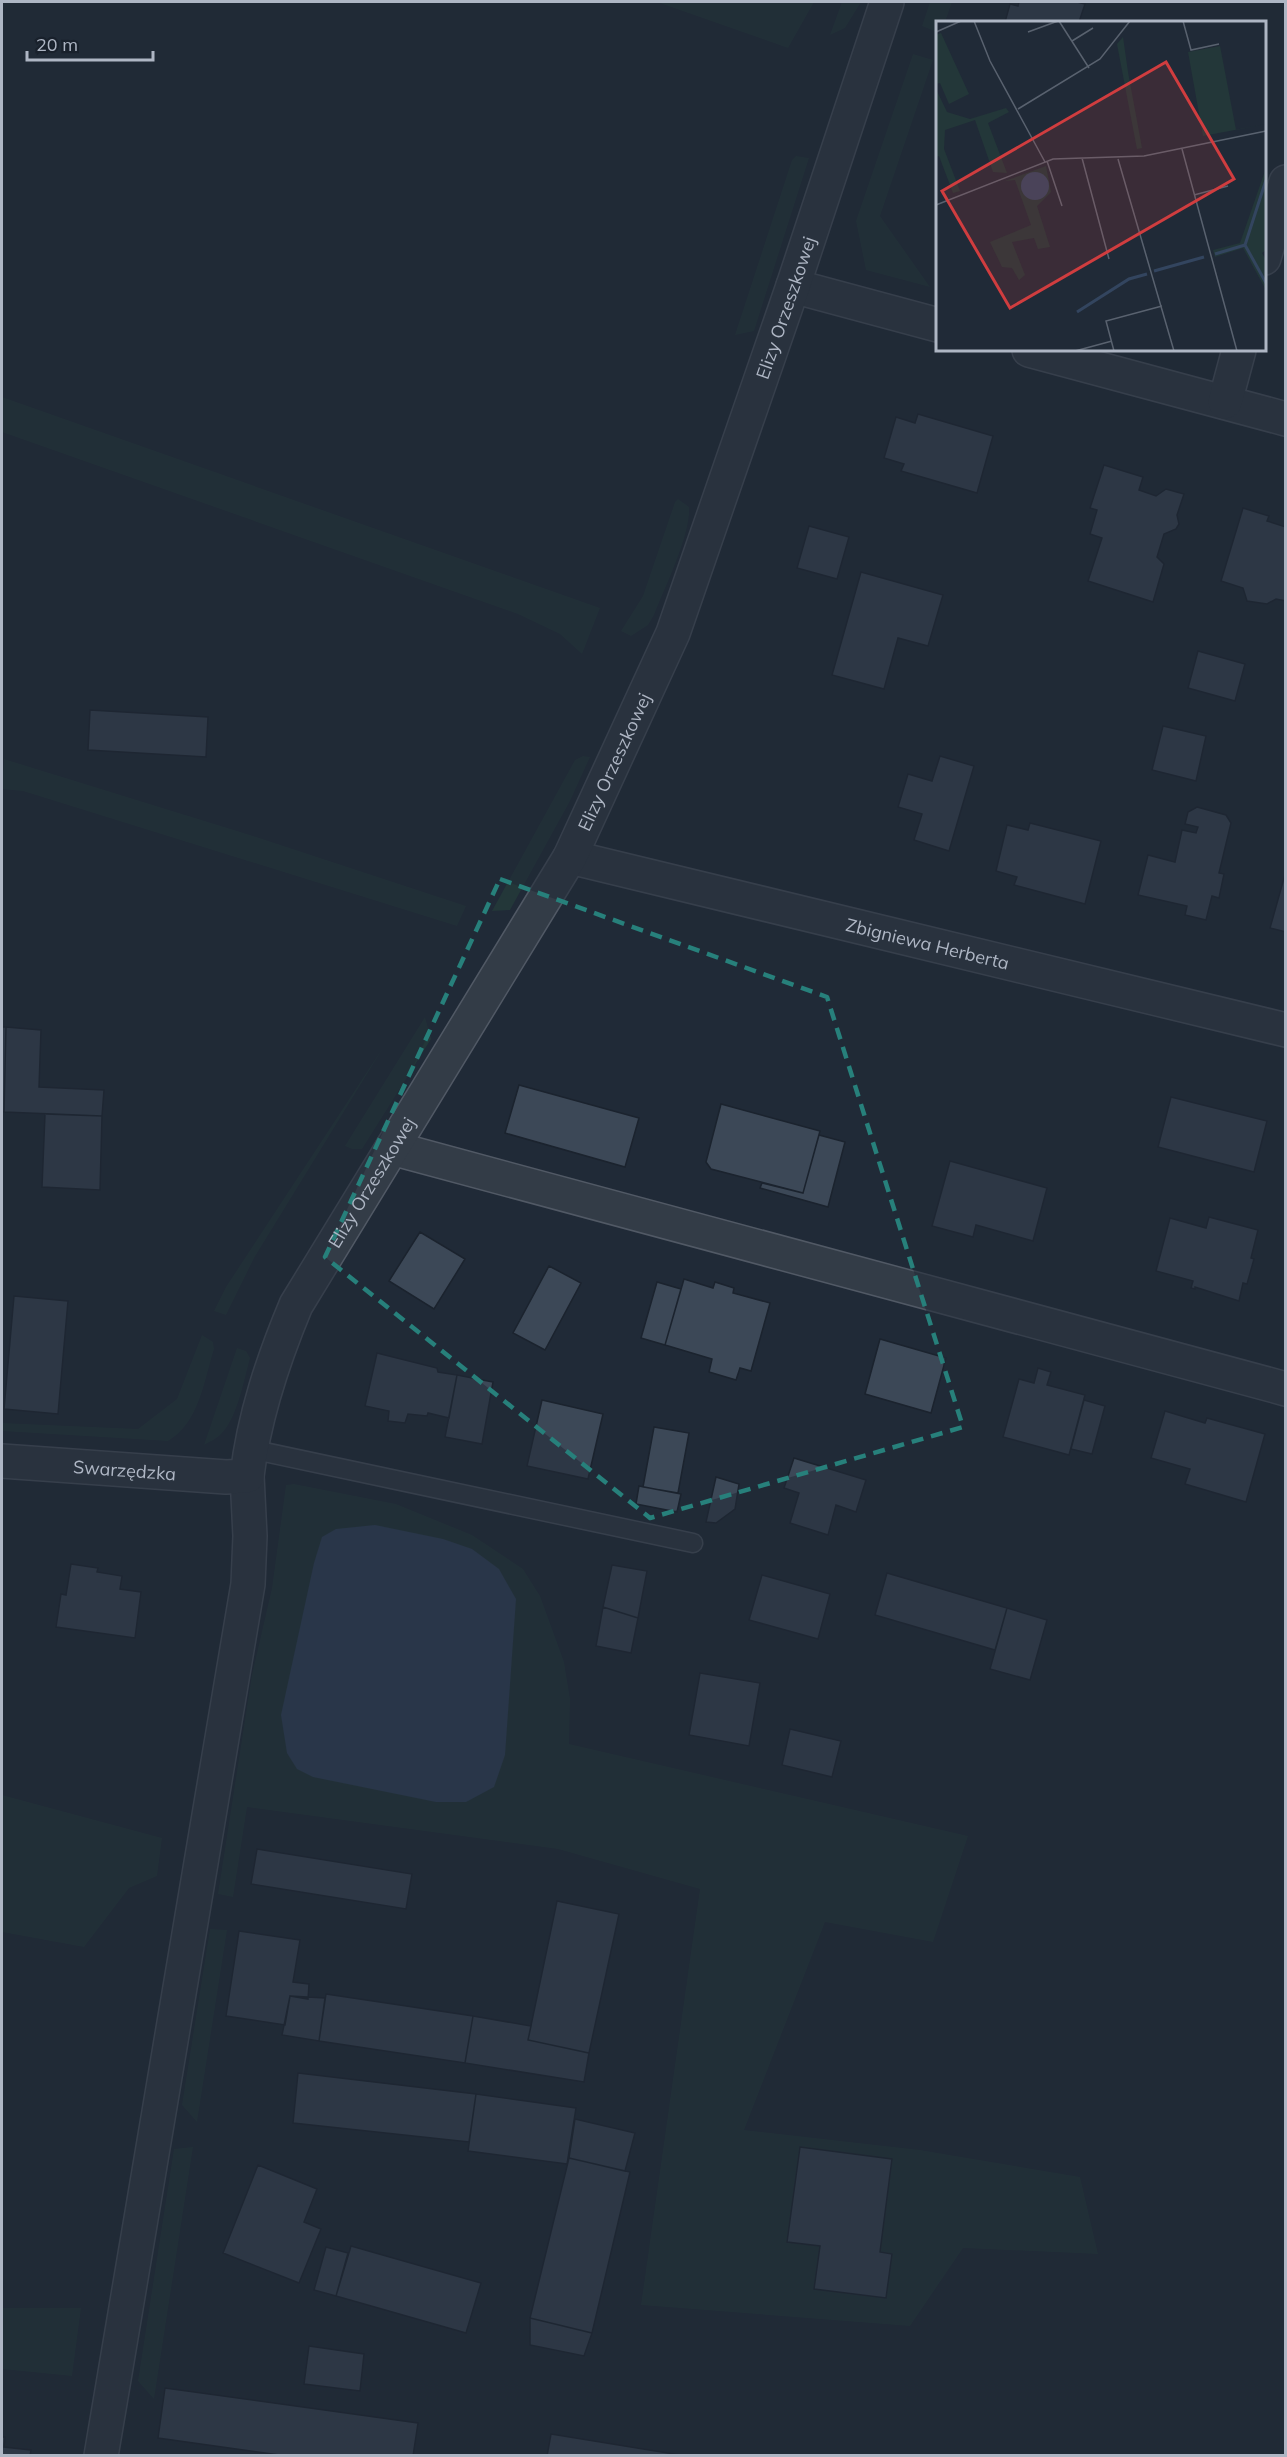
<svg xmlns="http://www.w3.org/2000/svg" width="1287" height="2457" font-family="Mulish,sans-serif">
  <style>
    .green { fill: #233739 }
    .water { fill: #33455f }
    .building { fill: #3c4857; stroke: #1b232e; stroke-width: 1.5 }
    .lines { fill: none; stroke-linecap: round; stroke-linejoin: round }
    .service-casing { stroke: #515965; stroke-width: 21 }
    .minor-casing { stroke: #515965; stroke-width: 36 }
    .tertiary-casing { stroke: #515965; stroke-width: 36 }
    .service { stroke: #333c47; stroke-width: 18 }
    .minor { stroke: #333c47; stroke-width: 33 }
    .tertiary { stroke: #333c47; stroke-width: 33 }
    .marked { fill: none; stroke: #27807b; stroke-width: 4.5; stroke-dasharray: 12 8; stroke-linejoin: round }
    .labels { text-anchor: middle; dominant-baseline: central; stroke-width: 5; stroke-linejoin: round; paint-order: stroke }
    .street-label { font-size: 18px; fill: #aeb6c4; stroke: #19212c }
    .inset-river { fill: none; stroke: #33455f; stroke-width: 3 }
    .inset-road { fill: none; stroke: #59626f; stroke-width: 1.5 }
    .view { fill: #d03d3f; fill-opacity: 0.15; stroke: #d03d3f; stroke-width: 3 }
    .inset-edge { fill: none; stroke: #aeb6c4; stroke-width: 3 }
  </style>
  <rect width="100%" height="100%" fill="#202a37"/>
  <!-- green -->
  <path class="green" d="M657 2H814L788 48Z
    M842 2H861L845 28 830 35Z
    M930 2H952L945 22H938L937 32 922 26Z
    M913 54 933 60 880 216 930 287 866 270 856 221Z
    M796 156 809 158 754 331 735 335 792 160Z
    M2 397 600 608 582 654 560 634 518 614 2 432Z
    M678 499 689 507C691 534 665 587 654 615L648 625 631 636 621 631 643 596 675 502Z
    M583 756 590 757 570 801 510 910 492 911 575 760Z
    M4 759 250 835 466 906 457 926 23 791 2 789Z
    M425 1017 431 1039 362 1149H352L345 1146Z
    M386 1043 254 1258 226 1315 214 1311 226 1287Z
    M202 1335 213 1342 214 1349C204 1381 199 1423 168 1441L2 1431V1423L138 1429 177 1399Z
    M237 1348 246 1351 250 1358C244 1380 237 1420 220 1435 216 1439 209 1442 204 1445Z
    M294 1484 396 1504 472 1535 523 1569 540 1596 564 1662 570 1699 569 1744 968 1836 933 1942 825 1922 744 2130 920 2150 1080 2177 1098 2254 963 2248 910 2326 641 2305 700 1889 558 1849 247 1807 233 1897 218 1894 252 1675 272 1588 286 1485Z
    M2 1795 162 1838 157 1876 129 1888 84 1947 2 1932Z
    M210 1929 227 1930 197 2122 182 2105Z
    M193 2147 154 2399 138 2381 174 2149Z
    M2 2308H81L72 2376 2 2369Z"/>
  <!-- water -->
  <path class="water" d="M375 1525 443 1539 472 1549 499 1569 516 1599 505 1755 494 1787 466 1802H436L313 1777 297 1769 287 1753 281 1715 314 1563 322 1537 336 1529Z"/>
  <!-- building -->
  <path class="building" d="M1019 2H1077L1085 4 1079 22H1005L1010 4 1018 6Z
    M918 414 993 436 977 493 901 471 904 464 884 458 896 417 915 423Z
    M1104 465 1143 477 1139 490 1156 496 1166 489 1184 494 1177 515 1179 524 1176 529 1164 534 1157 557 1164 564 1153 602 1088 581 1102 538 1090 534 1097 510 1090 508Z
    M1243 508 1269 516 1267 521 1286 527V601L1276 599 1267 604 1247 601 1243 588 1221 581Z
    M809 526 849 537 837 579 797 568Z
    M861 572 943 595 928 646 898 638 884 689 832 675Z
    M1198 651 1245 664 1235 701 1188 688Z
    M90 710 208 717 206 757 88 750Z
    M1163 726 1206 736 1196 781 1152 770Z
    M940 756 974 766 949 851 914 840 922 814 898 807 908 774 932 781Z
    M1197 807 1226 815 1231 823 1219 873 1224 874 1219 898 1212 896 1206 920 1185 915 1187 906 1138 895 1148 855 1175 862 1182 830 1196 833 1198 827 1185 824 1188 812Z
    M1030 823 1101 841 1085 904 1014 885 1017 877 996 871 1007 825 1028 830Z
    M1286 871V932L1270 928Z
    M2 1027H6L4 1112H2Z
    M6 1027 41 1030 39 1087 104 1090 102 1116 4 1112Z
    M519 1085 639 1118 625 1167 505 1133Z
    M1171 1097 1267 1121 1254 1172 1158 1147Z
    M721 1104 820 1131 803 1193 711 1169 706 1162Z
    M45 1114 102 1116 100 1190 42 1187Z
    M819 1135 845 1142 828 1207 760 1188 762 1183 803 1193Z
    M950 1161 1047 1188 1033 1241 976 1225 973 1237 932 1226Z
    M1209 1217 1258 1230 1251 1258 1254 1259 1247 1284 1243 1283 1239 1301 1195 1287V1289L1191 1288 1193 1281 1156 1271 1170 1218 1206 1228Z
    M420 1232 465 1259 434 1309 389 1281Z
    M549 1266 581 1283 545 1350 513 1333Z
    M684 1279 713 1288 715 1282 734 1288 733 1293 770 1303 751 1371 740 1368 736 1380 709 1372 712 1359 665 1345Z
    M657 1282 681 1289 665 1345 641 1338Z
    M14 1296 68 1301 58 1414 4 1409Z
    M880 1339 946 1358 931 1413 865 1394Z
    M377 1353 437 1368 438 1372 457 1375 449 1418 428 1413 427 1416 408 1414 405 1423 388 1421 389 1411 365 1406Z
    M1038 1368 1051 1372 1047 1385 1085 1395 1069 1455 1003 1437 1019 1379 1034 1383Z
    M457 1375 493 1382 482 1444 445 1437Z
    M542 1400 603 1414 588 1479 527 1466Z
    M1084 1400 1105 1406 1092 1454 1071 1449Z
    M1165 1411 1205 1423 1207 1418 1265 1434 1246 1502 1185 1484 1190 1469 1151 1458Z
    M654 1427 689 1433 678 1493 643 1487Z
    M794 1458 866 1480 856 1512 836 1505 828 1535 790 1523 799 1493 784 1488Z
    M716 1477 739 1484 735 1509 716 1523 706 1522Z
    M639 1486 681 1494 677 1512 636 1504Z
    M71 1564 98 1568 97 1572 122 1576 120 1589 141 1592 135 1638 56 1627 61 1594 66 1595Z
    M612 1565 647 1571 638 1618 603 1607Z
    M887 1573 1007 1608 995 1650 875 1615Z
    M762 1575 830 1594 818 1639 749 1620Z
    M603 1607 638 1618 631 1653 596 1646Z
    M1007 1608 1047 1620 1030 1680 990 1669Z
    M700 1673 760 1683 749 1746 689 1735Z
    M790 1729 841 1741 832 1777 782 1765Z
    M257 1849 412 1874 406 1909 251 1884Z
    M557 1901 619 1914 589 2053 528 2040Z
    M239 1931 300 1940 293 1982 309 1984 308 1999 290 1996 285 2025 226 2016Z
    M326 1994 473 2016 465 2063 319 2041Z
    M290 1996 325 1998 319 2041 282 2035Z
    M473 2016 531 2026 528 2040 589 2053 584 2082 465 2063Z
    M298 2073 476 2094 469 2142 293 2123Z
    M476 2094 576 2108 567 2164 468 2151Z
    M575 2119 635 2133 625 2171 569 2158Z
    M800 2147 892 2159 880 2252 892 2254 886 2298 814 2289 820 2246 787 2242Z
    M569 2158 630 2172 592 2333 530 2318Z
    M258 2165 317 2189 304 2222 321 2229 299 2283 223 2253Z
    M351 2246 481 2283 466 2333 336 2296Z
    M326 2247 348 2253 336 2296 314 2290Z
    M530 2318 592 2333 584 2356 530 2345Z
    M309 2346 364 2354 360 2391 304 2384Z
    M165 2388 418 2423 413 2456H287L158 2438Z
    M551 2434 680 2455 547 2456Z
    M2 2437H5L4 2447 31 2450 30 2456H2Z"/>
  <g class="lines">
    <!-- service casing -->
    <g class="service-casing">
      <path id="service" d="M250 1449 693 1543"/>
    </g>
    <!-- minor casing -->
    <g class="minor-casing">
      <g id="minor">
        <path d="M1264 258 1286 182"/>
        <path d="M793 286 938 325"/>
        <path d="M1029 350 1286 419"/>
        <path d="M1225 402 1239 350"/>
        <path id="s1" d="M570 857 1286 1030"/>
        <path d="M392 1148 1286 1389"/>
        <path d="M101 2456 248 1584 250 1536 247 1476"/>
      </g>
    </g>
    <!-- tertiary casing -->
    <g class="tertiary-casing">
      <g id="tertiary">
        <path id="s2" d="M2 1461 226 1477 247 1476C254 1416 273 1360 296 1305L570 857 673 633 793 286 887 2"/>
      </g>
    </g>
    <!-- service -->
    <use href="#service" class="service"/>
    <!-- minor -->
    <use href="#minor" class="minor"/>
    <!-- tertiary -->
    <use href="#tertiary" class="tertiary"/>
  </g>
  <!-- marked area -->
  <path d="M0 0H1287V2457H0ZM500 879 827 997 963 1427 650 1518 325 1257Z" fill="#202a37" fill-opacity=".55" fill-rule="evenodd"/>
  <path class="marked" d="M500 879 827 997 963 1427 650 1518 325 1257Z"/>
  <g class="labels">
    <!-- street labels -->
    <g class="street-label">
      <text stroke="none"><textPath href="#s2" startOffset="1540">Elizy Orzeszkowej</textPath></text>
      <text stroke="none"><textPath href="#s2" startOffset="1054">Elizy Orzeszkowej</textPath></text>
      <text stroke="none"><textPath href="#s1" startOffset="368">Zbigniewa Herberta</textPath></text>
      <text stroke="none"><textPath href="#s2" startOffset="568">Elizy Orzeszkowej</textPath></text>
      <text stroke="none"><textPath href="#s2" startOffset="123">Swarzędzka</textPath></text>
    </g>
  </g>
  <!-- overview -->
  <g transform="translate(936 21)">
    <rect width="330" height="330" fill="#202a37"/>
    <path d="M5 12 33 73 13 83 4 62 0 63V14ZM187 16 192 51 206 127 201 128 181 23ZM284 25 300 109 330 103 267 115 252 31ZM0 68 11 91 34 98 70 87 73 91 52 102 71 152 57 151 39 99 9 109 8 128 24 170 17 172 3 135 0 136ZM110 145 115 171 101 185 114 226 102 228 98 217 76 221 89 254 83 259 76 247 66 246 54 221 95 204 79 159 69 160ZM330 147V229L326 232 330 239V269L307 227 279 236 277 229 304 222Z" fill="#233739"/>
    <path d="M85 165a14 14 0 1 1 28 0a14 14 0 1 1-28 0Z" fill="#33455f"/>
    <path class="inset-river" d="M309 224 330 262M279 233 309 224 330 159M218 250 268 236M141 291 193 258 211 253"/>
    <path class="inset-road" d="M38 0 54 40 109 141M123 0 153 47M247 0 255 29 283 23M0 11 25 0M92 11 122 0M136 20 157 7M82 88 164 38 194 0M246 128 301 330M146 137 173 238M182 138 238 330M111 140 126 185M258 174 292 165M0 184 117 138 208 135 330 110M139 330 176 320M178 330 170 300 226 285"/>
    <path class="view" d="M230 41 298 158 74 287 6 170Z"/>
    <rect width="330" height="330" class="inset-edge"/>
  </g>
  <!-- border -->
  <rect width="1287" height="2457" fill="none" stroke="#aeb6c4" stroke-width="6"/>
  <!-- scale -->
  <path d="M27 51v9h126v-9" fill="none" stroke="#aeb6c4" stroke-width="3"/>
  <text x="36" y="51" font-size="18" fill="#aeb6c4" stroke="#19212c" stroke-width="4.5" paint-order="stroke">20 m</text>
</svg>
